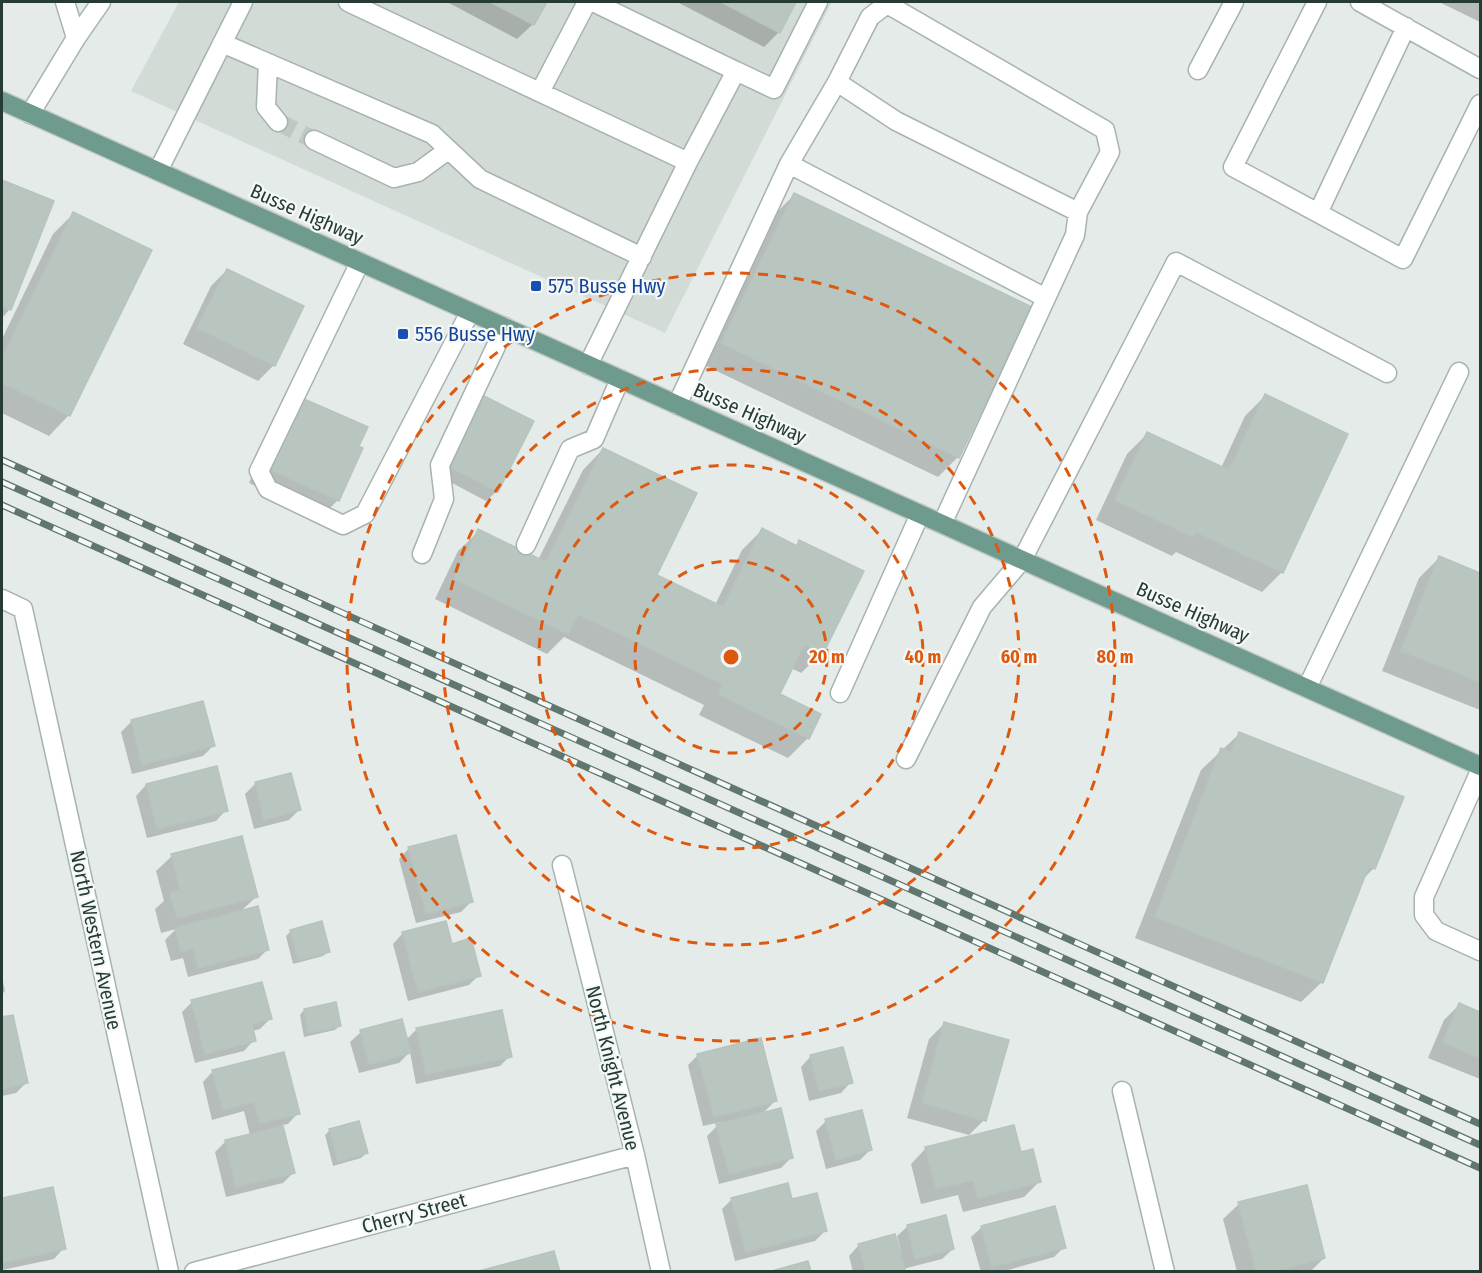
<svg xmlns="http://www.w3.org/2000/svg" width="1482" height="1273" font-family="'Fira Sans Condensed',sans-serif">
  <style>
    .built { fill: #d2dbd6 }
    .shadow { fill: #0003 }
    .building { fill: #b9c6c0; stroke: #b7c4be; stroke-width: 1.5 }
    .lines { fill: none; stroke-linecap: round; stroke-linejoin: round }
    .minor-tunnel { stroke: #bec8c4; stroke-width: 18; stroke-dasharray: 18 9; stroke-linecap: butt }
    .minor-casing { stroke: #a7b3ae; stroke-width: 21 }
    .major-casing { stroke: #c2c8c6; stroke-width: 21 }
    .minor { stroke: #fff; stroke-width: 18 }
    .major { stroke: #6e9b8d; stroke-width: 18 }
    .rail-casing { stroke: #60766f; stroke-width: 7 }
    .rail { stroke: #f4f8f6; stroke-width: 4.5; stroke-dasharray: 14; stroke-linecap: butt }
    .ring { fill: none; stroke: #de580e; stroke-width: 3; stroke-dasharray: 10 8 }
    .transit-dot { fill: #1a4fb4; stroke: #f4f8f6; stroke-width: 2 }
    .labels { text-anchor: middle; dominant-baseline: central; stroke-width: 4.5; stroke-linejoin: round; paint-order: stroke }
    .street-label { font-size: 20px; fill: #253b34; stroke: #f4f8f6 }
    .transit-label { font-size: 20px; fill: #164399; stroke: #f4f8f6; text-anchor: start }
    .centre { fill: #de580e; stroke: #f4f8f6; stroke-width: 3 }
    .ring-label { font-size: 18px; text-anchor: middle; font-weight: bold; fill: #de580e; stroke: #f4f8f6; stroke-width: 4.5; stroke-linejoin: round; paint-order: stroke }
  </style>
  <rect width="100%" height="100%" fill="#e4ebe8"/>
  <!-- built -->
  <path class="built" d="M179 2H832L665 333 131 91Z"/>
  <!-- shadow -->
  <path class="shadow" d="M447 2H545L533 24 517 39Z
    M677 2H794L779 32 764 47Z
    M1439 2H1480V22Z
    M2 182 52 202 10 309 2 318Z
    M794 195 958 457 938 477 702 364 774 215Z
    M73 214 69 415 49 436 2 413V339L53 234Z
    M227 270 302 307 274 365 258 381 183 344 211 286Z
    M1265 396 1282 572 1262 592 1176 552 1172 556 1096 520 1127 454 1147 434 1221 468 1245 416Z
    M484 398 497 491 486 501 439 476 474 408Z
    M282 413 361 448 337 501 322 516 249 483Z
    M603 449 655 576 715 605 742 550 762 530 795 547 800 542 822 653 801 673 791 668 778 695 808 738 788 758 699 715 704 705 564 637 547 654 435 599 458 551 479 531 538 560 583 470Z
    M1439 558 1480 574V710L1382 671 1419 578Z
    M132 721 213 746 203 756 132 774 121 732Z
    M1239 734 1374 868 1361 881 1322 982 1301 1002 1135 938 1201 770Z
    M290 775 300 809 289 820 254 829 245 794 255 784Z
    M146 785 226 810 216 821 147 838 136 796Z
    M409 848 471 902 461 912 416 923 399 859Z
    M172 856 256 897 240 912 268 949 258 959 188 977 183 958 171 961 165 940 176 929 161 933 155 909 164 901 156 871Z
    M291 931 328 952 323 956 293 964 286 936Z
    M403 933 451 945 479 975 469 985 408 1001 393 944Z
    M2 977 5 991 2 994Z
    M192 1002 270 1019 260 1029 252 1031 254 1040 244 1051 195 1063 182 1012Z
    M1459 1005 1480 1013V1079L1428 1058 1444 1020Z
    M304 1010 339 1026 335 1030 304 1037 300 1015Z
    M12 1017 26 1083 16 1093 2 1096V1019Z
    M945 1023 984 1120 969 1135 907 1118 929 1039Z
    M417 1029 510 1056 500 1066 416 1084 410 1052 399 1063 359 1073 350 1042 361 1032 406 1040Z
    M698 1055 776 1100 761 1115 792 1157 781 1168 719 1184 707 1136 721 1122 703 1126 688 1065Z
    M811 1056 851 1082 841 1093 809 1101 801 1067Z
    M213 1071 298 1113 288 1124 282 1125 294 1172 283 1183 226 1197 215 1152 225 1142 250 1135 244 1111 212 1120 203 1082Z
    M826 1121 870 1150 860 1160 826 1169 816 1131Z
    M330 1130 366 1153 361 1158 333 1166 325 1135Z
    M926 1148 1020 1154 1039 1182 1024 1197 963 1212 958 1195 921 1204 911 1164Z
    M52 1189 64 1248 54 1259 2 1270V1200Z
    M732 1199 791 1201 825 1231 815 1241 735 1261 722 1209Z
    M1239 1204 1324 1258 1310 1272H1237L1223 1219Z
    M908 1226 953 1249 942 1259 903 1269 900 1272H853L849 1256 859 1245 901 1252 897 1236Z
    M982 1227 1064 1247 1054 1257 1001 1272H981L971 1237Z"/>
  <!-- building -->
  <path class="building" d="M490 2H547L534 25Z
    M721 2H796L780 33Z
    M2 180 54 201 11 310 2 306Z
    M794 193 1032 307 959 458 721 343Z
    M73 212 152 250 70 416 2 383V358Z
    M227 269 304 306 275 366 197 328Z
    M1265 394 1348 434 1283 573 1196 532 1193 537 1115 500 1147 432 1229 470Z
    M297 396 368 427 359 446 363 448 339 501 264 467Z
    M484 396 534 421 498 492 448 466Z
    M603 448 697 493 657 575 723 607 762 528 797 546 799 540 864 571 823 654 804 645 780 694 821 714 809 739 718 694 723 684 578 614 568 634 454 579 478 529 546 562Z
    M1439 556 1480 573V682L1401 651Z
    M203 701 215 746 142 765 131 720Z
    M1239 732 1404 797 1375 869 1369 866 1323 983 1155 917 1221 748 1231 752Z
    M217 766 228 811 157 829 146 784Z
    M291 773 301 810 264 820 255 782Z
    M456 835 473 902 426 914 408 847Z
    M242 836 258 897 177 918 170 893 180 890 171 854Z
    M258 906 269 950 198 968 193 948 181 952 175 928Z
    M322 921 330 952 298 960 290 930Z
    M446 921 452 944 471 938 481 976 418 992 402 932Z
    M262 982 272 1019 252 1024 256 1041 205 1054 191 1000Z
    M336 1002 341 1026 309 1033 304 1009Z
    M1459 1003 1480 1012V1058L1443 1042Z
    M502 1010 512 1057 426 1074 416 1028Z
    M13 1015 28 1083 2 1089V1017Z
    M402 1019 411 1053 369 1064 360 1030Z
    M944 1022 1009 1040 986 1121 922 1103Z
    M761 1038 777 1101 714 1117 697 1054Z
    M843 1047 853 1083 819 1091 810 1055Z
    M284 1052 300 1114 260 1123 254 1102 223 1110 212 1070Z
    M781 1108 793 1158 729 1174 716 1124Z
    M862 1110 872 1150 836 1160 825 1119Z
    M359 1121 368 1153 338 1162 329 1129Z
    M1014 1125 1021 1152 1033 1149 1041 1182 978 1198 973 1180 936 1189 925 1147Z
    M283 1126 295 1173 236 1187 225 1140Z
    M788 1183 792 1199 817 1193 827 1231 746 1252 731 1198Z
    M1307 1185 1325 1258 1273 1272H1256L1238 1202Z
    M53 1187 66 1249 2 1263V1198Z
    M1055 1206 1066 1248 992 1267 981 1226Z
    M946 1215 954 1249 915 1259 907 1225Z
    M895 1234 905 1269 897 1272H866L858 1244Z
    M554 1251 560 1272H475Z
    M808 1261 811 1272H768Z"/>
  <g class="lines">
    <!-- minor-tunnel -->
    <path class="minor-tunnel" d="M278 122 314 140"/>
    <!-- minor casing -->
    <g class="minor-casing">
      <path id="minor" d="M65 2 76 38
        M348 2 688 162
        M593 2 736 71
        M1317 2 1233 167 1403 259 1480 104
        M1360 2 1480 69
        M222 43 432 134 480 179 642 257
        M268 63 266 107 278 122
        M1198 70 1234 2
        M540 92 587 2
        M30 114 76 38 101 2
        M314 140 394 178 418 172 448 150
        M789 164 1046 298
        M158 171 243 2
        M1318 213 1406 27
        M360 262 259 471 268 489 343 525 365 514 470 312
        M588 365 688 162 736 71 774 89 818 2
        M677 405 789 164 837 82
        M942 524 1075 235 1078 212 1110 152 1105 130 887 4 870 17 837 82 896 121 1078 212
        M526 545 570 449 594 439 620 379
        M422 554 444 499 440 465 505 327
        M2 599 23 609 169 1272
        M1307 688 1459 372
        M840 693 920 514
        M906 759 982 607 1022 560 1176 262 1387 373
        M1480 771 1424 897V915L1436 931 1480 951
        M562 865 635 1155 661 1272
        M1122 1091 1165 1272
        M194 1272 635 1155"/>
    </g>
    <!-- major casing -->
    <g class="major-casing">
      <path id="major" d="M2 101 1480 766"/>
    </g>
    <!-- minor -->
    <use href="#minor" class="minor"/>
    <!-- major -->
    <use href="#major" class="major"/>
    <!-- rail casing -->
    <g class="rail-casing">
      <path id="rail" d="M2 460 1480 1124
        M2 482 1480 1145
        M2 505 1480 1168"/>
    </g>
    <!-- rail -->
    <use href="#rail" class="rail"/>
  </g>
  <!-- distance rings -->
  <g class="ring">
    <circle cx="731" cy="657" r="96"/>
    <circle cx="731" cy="657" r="192"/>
    <circle cx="731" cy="657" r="288"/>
    <circle cx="731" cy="657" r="384"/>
  </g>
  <!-- markers -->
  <g class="transit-dot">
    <rect x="530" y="280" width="12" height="12" rx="3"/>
    <rect x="397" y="328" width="12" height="12" rx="3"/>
  </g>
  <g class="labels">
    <!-- street labels -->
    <g class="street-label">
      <text transform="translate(307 214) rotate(24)">Busse Highway</text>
      <text transform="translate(750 413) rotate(24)">Busse Highway</text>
      <text transform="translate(1193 612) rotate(24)">Busse Highway</text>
      <text transform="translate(96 940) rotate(78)">North Western Avenue</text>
      <text transform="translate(613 1068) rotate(76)">North Knight Avenue</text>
      <text transform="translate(414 1213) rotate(-15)">Cherry Street</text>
    </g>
    <!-- transit labels -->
    <g class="transit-label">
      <text x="548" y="286">575 Busse Hwy</text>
      <text x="415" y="334">556 Busse Hwy</text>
    </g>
  </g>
  <circle cx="731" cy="657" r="9" class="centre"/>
  <g class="ring-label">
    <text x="827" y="663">20 m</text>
    <text x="923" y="663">40 m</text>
    <text x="1019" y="663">60 m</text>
    <text x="1115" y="663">80 m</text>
  </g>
  <!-- border -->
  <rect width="1482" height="1273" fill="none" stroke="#253b34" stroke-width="6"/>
</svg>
